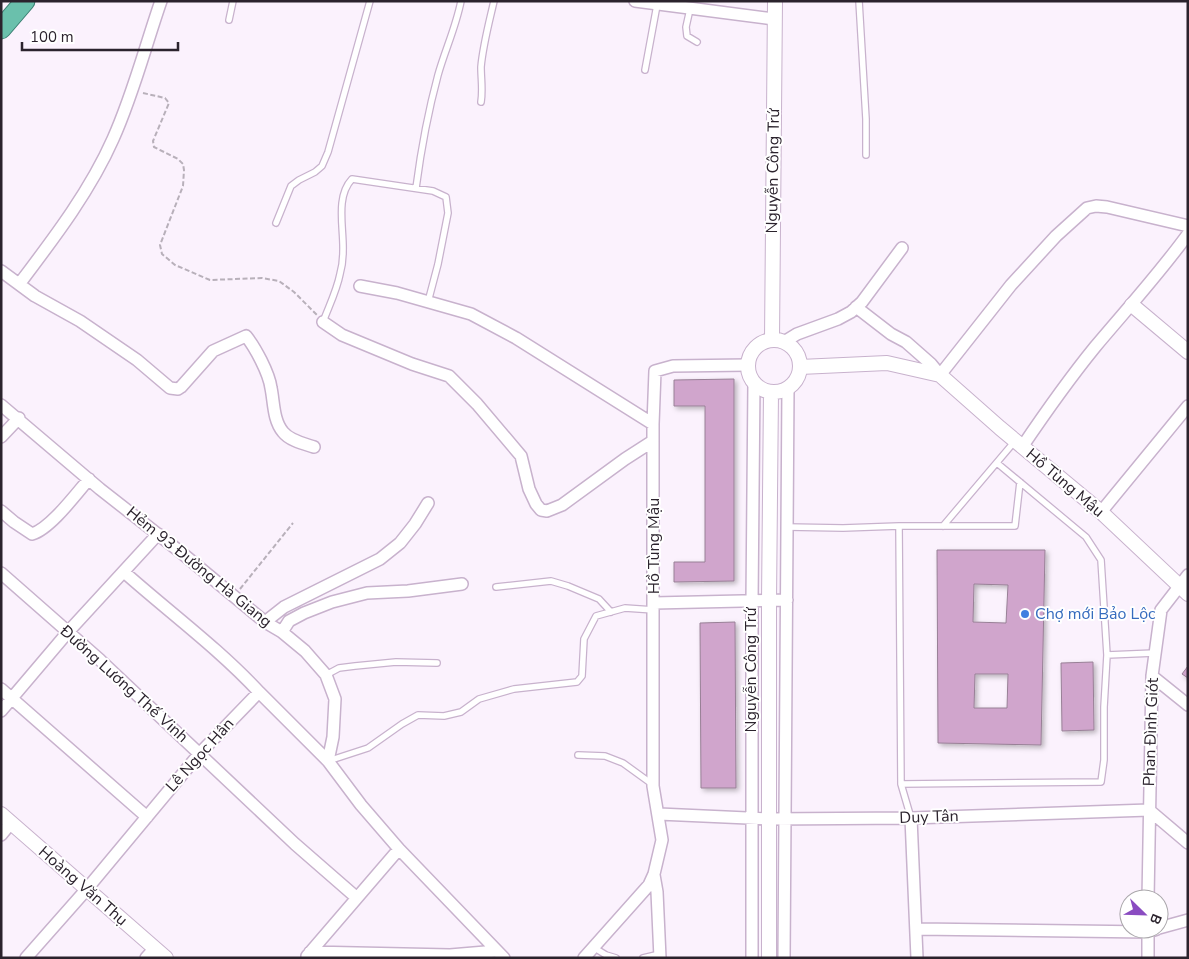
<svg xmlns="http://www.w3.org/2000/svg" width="1189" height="959" font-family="'Nunito Sans',sans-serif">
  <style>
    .building { fill: #d0a5cc; stroke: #988096; fill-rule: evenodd; filter: url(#shadow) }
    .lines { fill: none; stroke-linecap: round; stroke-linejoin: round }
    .service-casing { stroke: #c8b2cd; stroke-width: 8 }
    .minor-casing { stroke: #c8b2cd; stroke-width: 14 }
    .tertiary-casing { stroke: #c8b2cd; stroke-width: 16 }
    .trunk-casing { stroke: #3b7f72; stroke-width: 21 }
    .path { stroke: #b8b0ba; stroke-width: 2; stroke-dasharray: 5 2.5; stroke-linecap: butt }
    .service { stroke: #fff; stroke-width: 5.5 }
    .minor { stroke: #fff; stroke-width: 11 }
    .tertiary { stroke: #fff; stroke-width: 14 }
    .trunk { stroke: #6ac0ac; stroke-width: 19 }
    .shop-dot { fill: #3f7fe0; stroke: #fff; stroke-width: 2 }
    .labels { text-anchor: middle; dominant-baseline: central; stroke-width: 4; stroke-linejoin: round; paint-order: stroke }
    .street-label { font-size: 16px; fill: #2b232d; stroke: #fff }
    .shop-label { font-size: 16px; fill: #366cbe; stroke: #fff; text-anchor: start }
  </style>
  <defs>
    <filter id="shadow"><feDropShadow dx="2.5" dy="2.5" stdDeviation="2.5" flood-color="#0004"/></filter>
  </defs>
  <rect width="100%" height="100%" fill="#fbf2fd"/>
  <!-- building -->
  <path class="building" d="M734 379V581L674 582V562H705V406H674V380Z
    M937 550H1045L1041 745 938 743ZM974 584 1008 585 1006 623 973 622ZM975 674H1008L1007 708H974Z
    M735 622 736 788H701L700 623Z
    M1093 662 1094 730 1062 731 1061 663Z
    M1188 666V678L1182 674Z"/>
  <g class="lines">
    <!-- service casing -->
    <g class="service-casing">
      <path id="service" d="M859 1 866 119V155
        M690 9 686 27 687 36 697 42
        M229 20 233 1
        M645 70 657 5
        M481 102C483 90 481 79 481 67 483 45 489 23 494 1
        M416 188C421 150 428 112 438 75 445 50 456 27 461 1
        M276 223 291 186 299 180 315 172 322 166 328 152 370 1
        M323 322C329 306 337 290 340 274 342 267 343 258 343 251 344 229 335 197 352 179L433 191 446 197 448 213 438 264 428 302
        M943 526 1015 441
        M787 527 843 528 899 526
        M496 587 551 581 568 586 599 599 611 612
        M1107 655 1155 653
        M326 675 339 668 355 666 396 662 437 663
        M578 755 605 756 623 763 652 784
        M328 761 368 748 402 724 418 715 444 716 461 712 479 699 514 689 577 682 582 676 584 639 596 616 625 608 654 610
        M901 784 1101 782 1104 760V707L1107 655 1101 560 1086 537 997 463
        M911 818 901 784 899 526H1015L1020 482
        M593 947 606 955 616 958
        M643 958 660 954"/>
    </g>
    <!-- minor casing -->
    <g class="minor-casing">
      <path id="minor" d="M635 1 774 19
        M1 271 35 296 80 321 137 360 170 388 178 389 181 387 213 351 246 336C255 347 269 373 271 388 274 402 273 420 283 432 290 441 305 444 314 447
        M20 283C54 238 90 191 113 139 133 95 145 47 161 1
        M360 286 397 293 471 314 516 338 653 424
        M856 307 891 334 906 342 931 364 940 375 1011 285 1056 236 1087 208 1096 206 1107 207 1188 226
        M323 322 342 335 412 364 449 376 477 404 521 456 529 489 536 504 541 510 547 511 562 505 625 459 653 441
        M784 342 797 334 838 319 851 312 862 302 902 248
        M1 405 100 489 183 554 265 622 282 632 305 651 326 675 335 699 333 737 328 761
        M1 437 19 418
        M1022 447C1045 413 1069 379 1095 347 1126 310 1159 274 1188 234
        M1 511 14 522 32 534C50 529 76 494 89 479
        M1101 512 1188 406
        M1 573 100 660 295 844 357 898
        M654 603 787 600
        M265 622 284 607 380 559 400 543 415 524 428 503
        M282 632 289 621 304 613 332 602 367 593 408 591 462 584
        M1152 676 1188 705
        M1 689 147 817
        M259 692 328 761 361 805 399 849 504 958
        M1 711 68 632 158 534
        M659 814 769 819 911 818 1149 810 1188 843
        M911 818 917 958
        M1 835 11 823
        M654 875 657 892 660 958
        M1148 899 1152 676 1161 610 1188 575
        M1159 928 1188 920
        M917 929 1148 932 1157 929
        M1148 929V958
        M310 952 450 955 497 951
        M307 956 399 849
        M26 958 86 890 200 753 259 692C218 648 169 612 124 572
        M146 958 155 948
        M584 958 649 885 654 874 662 840 653 786V424L655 371 673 366 748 365
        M752 958V602L754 382
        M784 958 788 388"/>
    </g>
    <!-- tertiary casing -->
    <g class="tertiary-casing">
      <path id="tertiary" d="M1132 305 1188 352
        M772 340 775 1
        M748 366a26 26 0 1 1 52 0a26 26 0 1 1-52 0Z
        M800 367 887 363 940 375 1000 428 1101 512 1188 594
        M1 814 166 958
        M769 958V601L771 392"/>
    </g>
    <!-- trunk casing -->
    <g class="trunk-casing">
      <path id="trunk" d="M1 29 25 1"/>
    </g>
    <!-- path -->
    <path class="path" d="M143 93 165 98 169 103 153 141 154 147 178 159 183 164 184 170 183 186 160 245 162 254 175 265 210 280 262 278 279 281 294 292 317 315
      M240 589 293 523"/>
    <!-- service -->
    <use href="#service" class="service"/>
    <!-- minor -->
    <use href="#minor" class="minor"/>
    <!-- tertiary -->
    <use href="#tertiary" class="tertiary"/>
    <!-- trunk -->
    <use href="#trunk" class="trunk"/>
  </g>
  <!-- markers -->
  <circle class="shop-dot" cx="1025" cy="614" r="5"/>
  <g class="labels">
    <!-- street labels -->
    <g class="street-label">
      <text transform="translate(773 171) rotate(-89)">Nguyễn Công Trứ</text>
      <text transform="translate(1065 483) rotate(40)">Hồ Tùng Mậu</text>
      <text transform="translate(654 546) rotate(-90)">Hồ Tùng Mậu</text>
      <text transform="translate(199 567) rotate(39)">Hẻm 93 Đường Hà Giang</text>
      <text transform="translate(751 670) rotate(-90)">Nguyễn Công Trứ</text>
      <text transform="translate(124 684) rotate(42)">Đường Lương Thế Vinh</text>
      <text transform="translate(1151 732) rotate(-88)">Phan Đình Giót</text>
      <text transform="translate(200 755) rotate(-48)">Lê Ngọc Hân</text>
      <text transform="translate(929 817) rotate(-2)">Duy Tân</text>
      <text transform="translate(83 886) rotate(41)">Hoàng Văn Thụ</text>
    </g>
    <!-- shop labels -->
    <g class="shop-label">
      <text x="1035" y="614">Chợ mới Bảo Lộc</text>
    </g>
  </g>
  <!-- border -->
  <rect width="1189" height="959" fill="none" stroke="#2b232d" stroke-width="5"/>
  <!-- north arrow -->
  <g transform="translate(1144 914) rotate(113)"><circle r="24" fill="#ffffff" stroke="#aaa7ab"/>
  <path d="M0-4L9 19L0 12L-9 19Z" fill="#8a4cc1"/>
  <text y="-8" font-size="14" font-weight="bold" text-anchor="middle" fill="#2b232d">B</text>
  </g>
  <!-- scale -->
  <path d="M22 42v8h156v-8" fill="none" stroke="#2b232d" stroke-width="2.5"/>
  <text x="30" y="42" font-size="15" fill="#2b232d" stroke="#ffffff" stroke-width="4" paint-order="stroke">100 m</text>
</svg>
